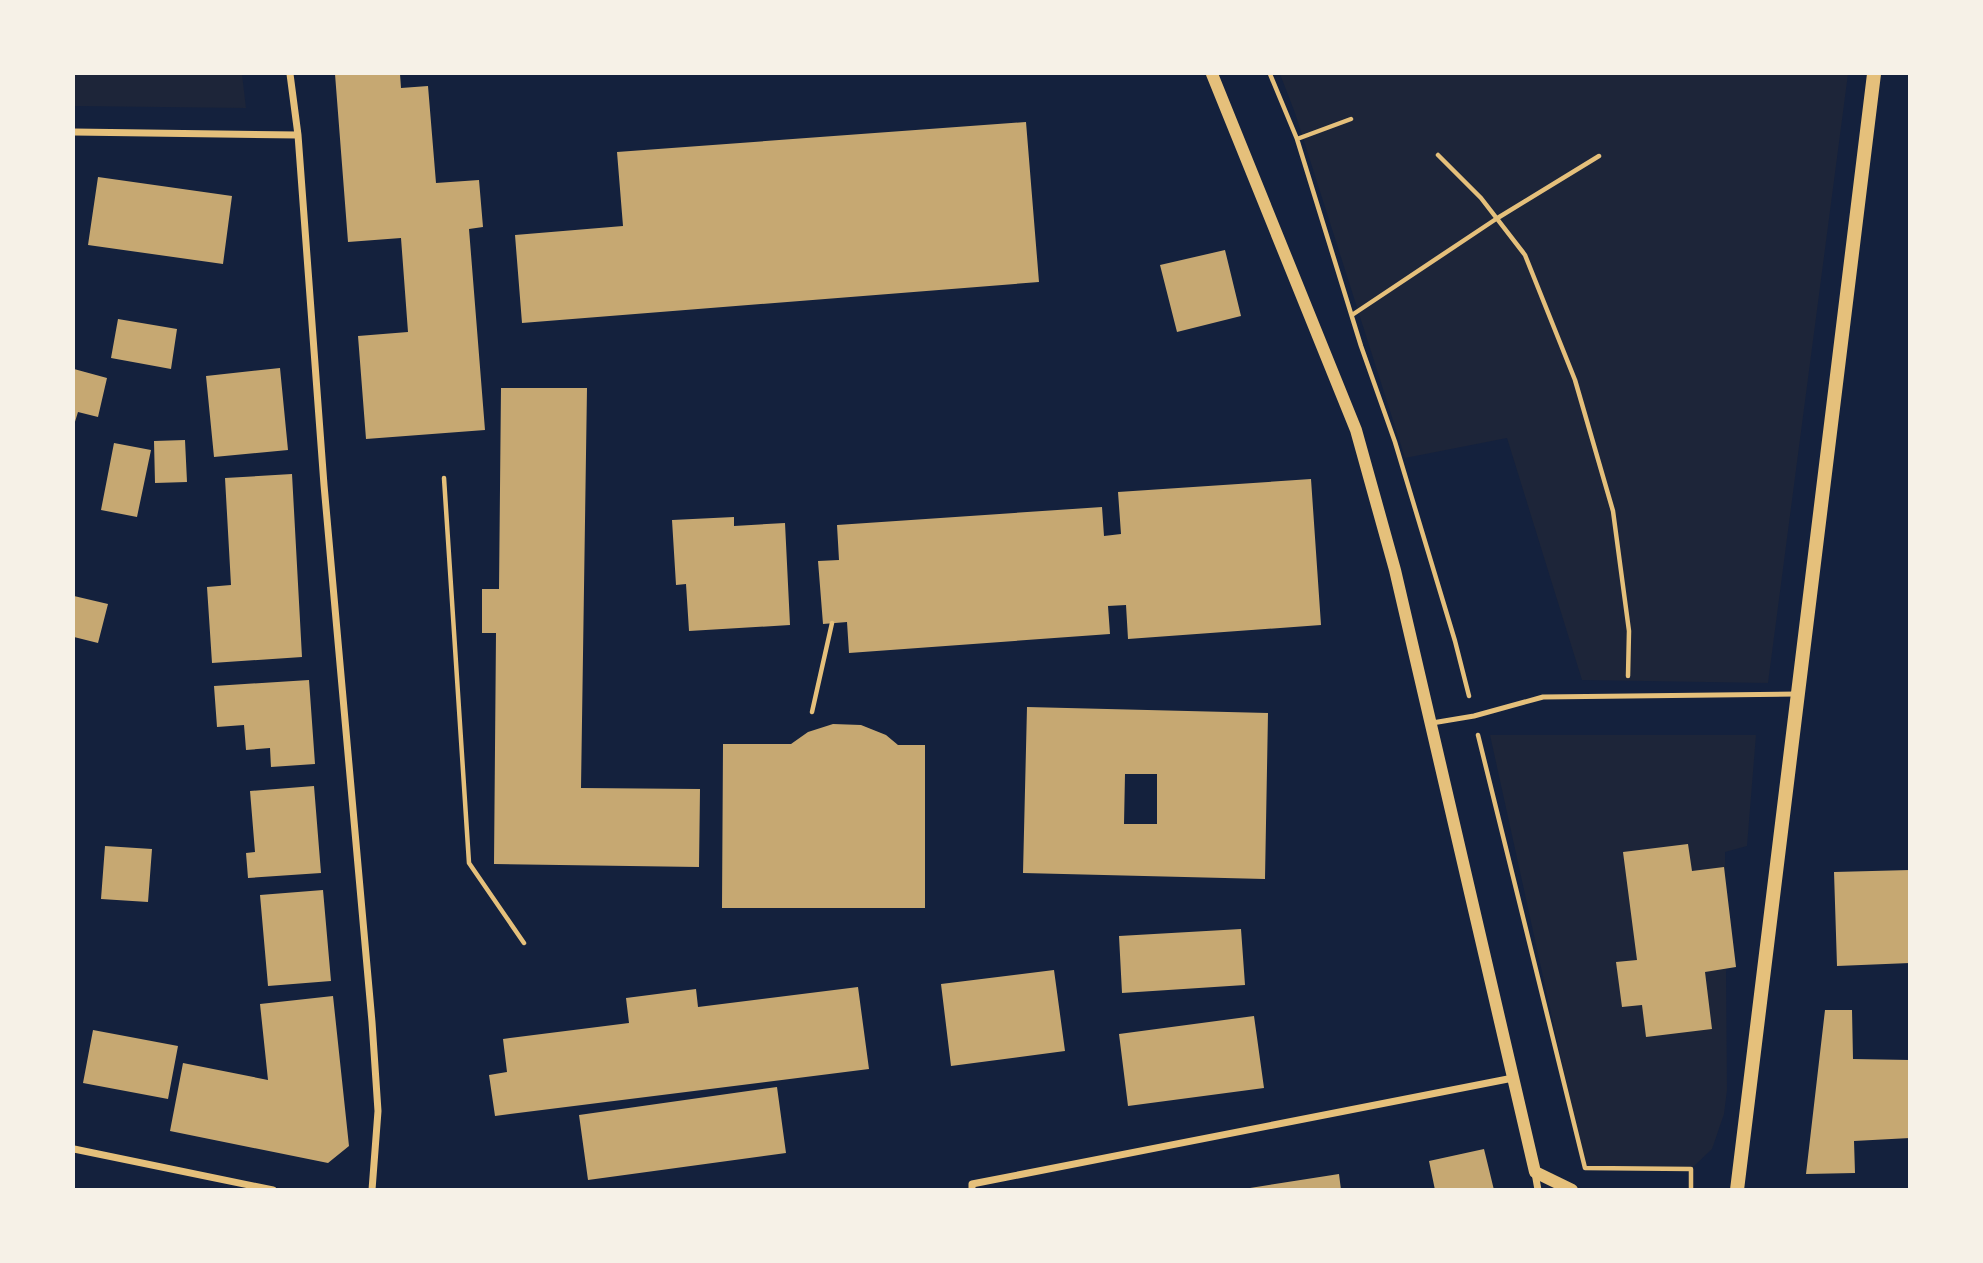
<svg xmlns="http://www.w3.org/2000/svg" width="1983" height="1263" font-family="Poppins,sans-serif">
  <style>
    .green { fill: #1d2539 }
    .building { fill: #c6a872; fill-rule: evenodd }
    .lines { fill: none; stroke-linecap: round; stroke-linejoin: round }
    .path { stroke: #e5c07b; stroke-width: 4.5 }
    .service { stroke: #e5c07b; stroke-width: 5 }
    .minor { stroke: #e5c07b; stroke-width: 7 }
    .tertiary { stroke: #e5c07b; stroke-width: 12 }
    .secondary { stroke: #e5c07b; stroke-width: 14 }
  </style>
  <rect width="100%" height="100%" fill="#14213d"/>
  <!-- green -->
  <path class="green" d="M74 74H242L246 108 74 106Z
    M1280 74H1848L1768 683 1582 680 1507 438 1405 458 1295 113Z
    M1490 735H1756L1747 846 1725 852 1727 1090 1724 1114 1712 1149 1691 1169 1585 1168Z"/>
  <!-- building -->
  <path class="building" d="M335 74H400L401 88 428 86 436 183 479 180 483 227 469 229 485 430 366 439 358 336 408 332 401 238 348 242Z
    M1026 122 1039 282 522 323 515 235 623 226 617 152Z
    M98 177 232 196 223 264 88 245Z
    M1225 250 1241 316 1177 332 1160 265Z
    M118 319 177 329 171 369 111 358Z
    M280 368 288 450 214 457 206 376Z
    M74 369 107 378 98 417 78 412 74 425Z
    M501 388H587L581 788 700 789 699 867 494 864 496 633H482V589H499Z
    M185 440 187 482 155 483 154 441Z
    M114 443 151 450 137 517 101 510Z
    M292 474 302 657 212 663 207 587 231 585 225 478Z
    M1311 479 1321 625 1128 639 1126 605 1108 606 1110 634 849 653 847 622 823 624 818 561 839 560 837 525 1102 507 1104 536 1121 534 1118 492Z
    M734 517V526L785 523 790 625 689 631 686 584 676 585 672 520Z
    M74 596 108 604 98 643 74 637Z
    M309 680 315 764 271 767 270 748 246 750 244 725 217 727 214 686Z
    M1027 707 1268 713 1265 879 1023 873ZM1125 774H1157V824H1124Z
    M833 724 861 725 886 735 898 745H925V908H722L723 744H791L808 732Z
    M314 786 321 873 248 878 246 853 255 852 250 791Z
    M1688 844 1692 871 1724 867 1736 967 1705 972 1712 1029 1646 1037 1642 1005 1622 1007 1616 962 1637 960 1623 852Z
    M105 846 152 849 148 902 101 899Z
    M1910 870V963L1837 966 1834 872Z
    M323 890 331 981 268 986 260 895Z
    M1241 929 1245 985 1122 993 1119 936Z
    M1054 970 1065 1051 951 1066 941 984Z
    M858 987 869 1069 495 1116 489 1075 507 1072 503 1039 629 1023 626 998 696 989 698 1007Z
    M333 996 349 1146 328 1163 170 1131 183 1063 268 1080 260 1004Z
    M1825 1010H1852L1853 1059 1910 1060V1138L1854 1141 1855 1173 1806 1174Z
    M1254 1016 1264 1088 1128 1106 1119 1034Z
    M93 1030 178 1046 168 1099 83 1083Z
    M777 1087 786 1153 588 1180 579 1115Z
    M1484 1149 1494 1190H1435L1429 1161Z
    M1339 1174 1341 1190H1250V1188Z"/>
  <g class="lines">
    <!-- path -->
    <path class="path" d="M1270 74 1297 139 1361 346 1395 442 1455 641 1469 696
      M1297 139 1351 119
      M1438 155 1481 198 1525 255 1575 380 1613 511 1629 631 1628 676
      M1352 315 1496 219 1599 156
      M444 478 469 863 524 943
      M812 712 832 623
      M1478 735 1585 1168 1691 1169V1190"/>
    <!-- service -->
    <path class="service" d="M1432 723 1474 716 1543 697 1796 694"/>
    <!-- minor -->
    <path class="minor" d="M290 74 298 135 324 485 372 1022 378 1111 372 1190
      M74 132 298 135
      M74 1149 273 1190
      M1535 1173 1538 1190
      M972 1190V1184L1513 1078"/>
    <!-- tertiary -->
    <path class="tertiary" d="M1212 74 1356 430 1395 570 1535 1172 1572 1190"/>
    <!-- secondary -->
    <path class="secondary" d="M1737 1190 1874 74"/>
  </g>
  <!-- border -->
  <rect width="1983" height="1263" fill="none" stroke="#f6f1e7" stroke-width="150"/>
</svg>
